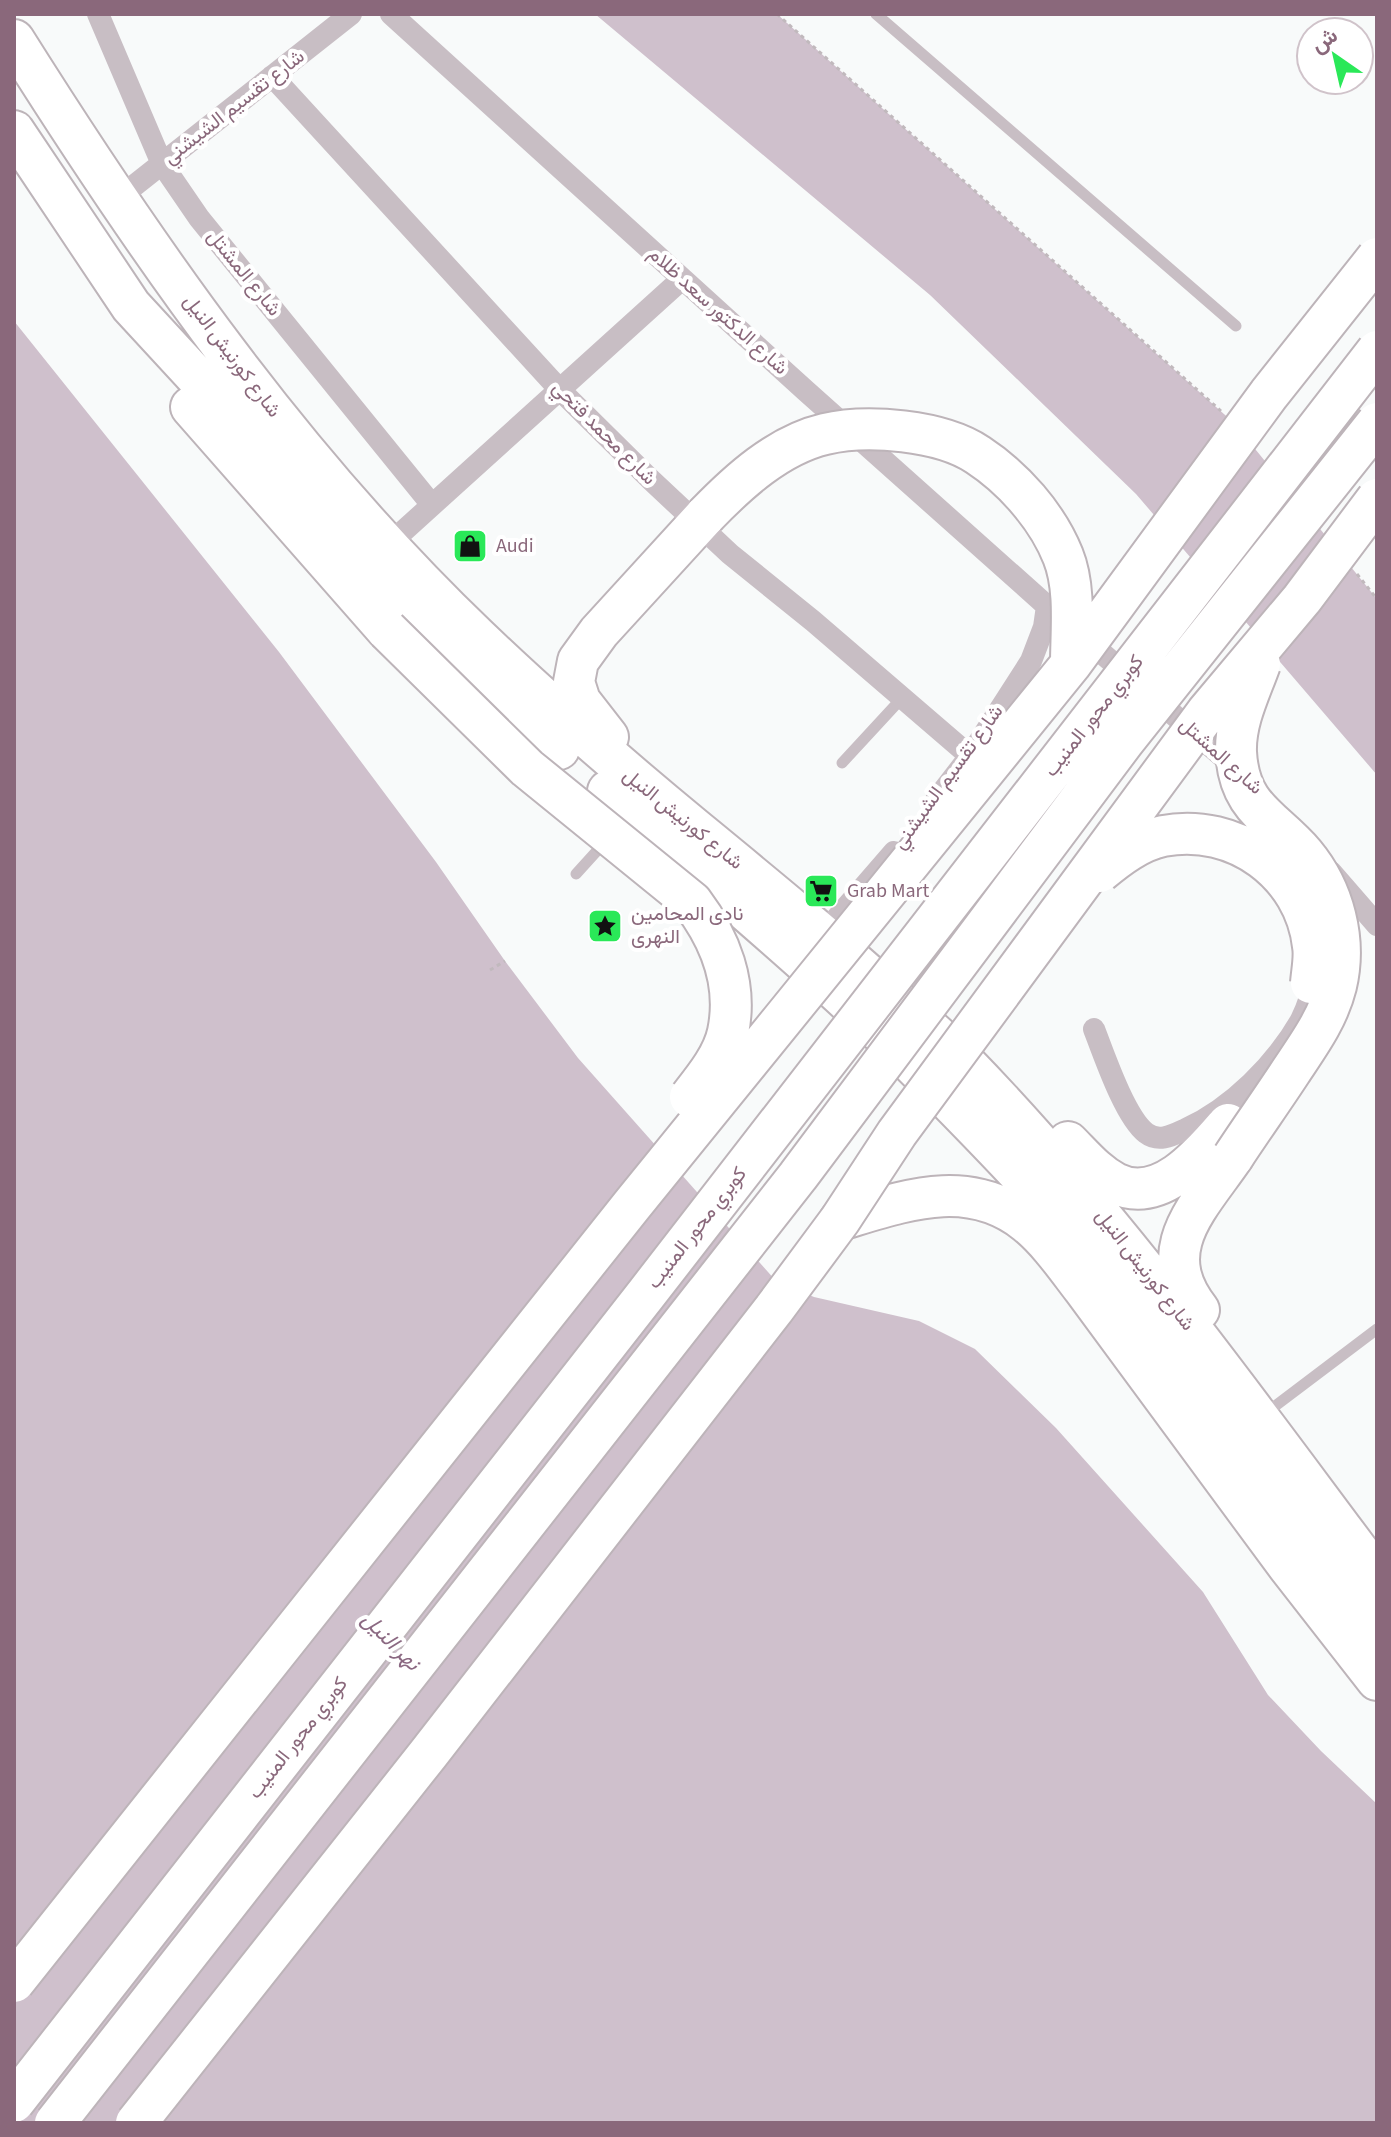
<svg xmlns="http://www.w3.org/2000/svg" width="1391" height="2137" font-family="'Source Sans 3',Vazirmatn,sans-serif">
  <style>
    .water { fill: #cfc0cc }
    .lines { fill: none; stroke-linecap: round; stroke-linejoin: round }
    .highway-casing { stroke: #bdb4b9; stroke-width: 44 }
    .path { stroke: #c1b9bd; stroke-width: 3; stroke-dasharray: 4 4; stroke-linecap: butt }
    .lane { stroke: #c8bec4; stroke-width: 11 }
    .street { stroke: #c8bec4; stroke-width: 22 }
    .highway { stroke: #fff; stroke-width: 40 }
    .highway-bridge-casing { stroke: #bdb4b9; stroke-width: 44; stroke-linecap: butt }
    .highway-bridge { stroke: #fff; stroke-width: 40 }
    .labels { text-anchor: middle; dominant-baseline: central; stroke-width: 8; stroke-linejoin: round; paint-order: stroke }
    .street-label { font-size: 20px; fill: #8a687b; stroke: #fff }
    .poi-label { font-size: 20px; fill: #8a687b; stroke: #fff; text-anchor: start }
    .water-label { font-size: 22px; font-style: italic; fill: #8b6982; stroke: #fff }
  </style>
  <rect width="100%" height="100%" fill="#f8fafa"/>
  <!-- water -->
  <path class="water" d="M595 14H777L1234 423 1377 599V775L1136 494 930 295Z
    M14 321 279 652 436 862 505 961 578 1058 776 1281 814 1297 919 1321 975 1349 1056 1428 1203 1592 1268 1695 1321 1751 1377 1804V2123H14Z"/>
  <g class="lines">
    <!-- highway casing -->
    <g class="highway-casing">
      <path id="highway" d="M14 40C148 253 295 463 477 637 547 704 620 767 695 829 762 884 828 938 892 996 915 1017 940 1037 961 1059 1116 1218 1244 1399 1377 1576
        M14 131 131 306 428 628 484 683 559 749
        M191 407 387 630
        M608 737 580 701 574 682 578 661 599 632 706 515
        M608 791C697 870 790 946 876 1028 935 1086 993 1145 1049 1206 1168 1337 1271 1484 1377 1626
        M1068 1142C1083 1157 1096 1173 1115 1183 1160 1206 1203 1153 1228 1124
        M840 1220C904 1201 968 1176 1027 1223 1049 1241 1066 1266 1083 1288L1288 1566 1377 1680
        M1199 1310C1152 1250 1198 1208 1233 1157"/>
    </g>
    <!-- path -->
    <path class="path" d="M777 14 1221 411
      M1357 574 1377 599
      M490 970 505 961"/>
    <!-- lane -->
    <path class="lane" d="M876 14 1236 326
      M842 763 902 698
      M576 874 605 842
      M1266 1413 1377 1329"/>
    <!-- street -->
    <path class="street" d="M98 14 162 164 199 218 432 505
      M391 14 806 391 1047 606 1238 770
      M272 76 560 390 650 479 730 554 813 621 970 756
      M116 200 351 14
      M388 545 682 279
      M936 800 970 756 1031 661 1044 627 1047 606
      M1331 872 1377 925
      M823 934 894 852
      M1094 1029C1104 1055 1125 1117 1146 1133 1159 1143 1173 1135 1186 1129 1232 1108 1276 1064 1301 1020 1308 1006 1313 989 1316 973"/>
    <!-- highway -->
    <use href="#highway" class="highway"/>
    <!-- highway-bridge casing -->
    <g class="highway-bridge-casing">
      <path id="highway-bridge" d="M706 515C738 482 778 445 825 434 867 424 941 430 978 455 1013 478 1047 516 1063 556 1076 588 1071 630 1071 664
        M387 630 527 768 692 902C720 939 738 984 728 1032 723 1056 705 1078 690 1097
        M1100 872C1118 857 1139 841 1163 836 1235 822 1305 873 1313 946 1315 957 1312 971 1311 983
        M1233 1157C1252 1128 1272 1100 1291 1071 1309 1044 1328 1018 1336 986 1347 940 1334 890 1304 854 1272 817 1239 809 1236 752 1235 721 1250 692 1260 664
        M14 1982 632 1205 1071 664 1269 394 1377 258
        M14 2102 647 1293 1377 351
        M55 2123 798 1176 1124 741 1377 423
        M136 2123 429 1753 774 1309 840 1220 897 1133 1207 712 1302 599 1377 499"/>
    </g>
    <!-- highway-bridge -->
    <use href="#highway-bridge" class="highway-bridge"/>
  </g>
  <!-- icons -->
  <defs>
    <g id="shop-square" transform="scale(1.8)"><rect x="-9" y="-9" width="18" height="18" rx="4" fill="#2ae858" stroke="#fff"/><path d="M-5-2.5h2.3a2.7 3.5 0 0 1 5.4 0H5L5.5 6h-11ZM-1.5-2.5h3a1.5 2.3 0 0 0-3 0Z" fill="#111"/></g>
    <g id="supermarket-square" transform="scale(1.8)"><rect x="-9" y="-9" width="18" height="18" rx="4" fill="#2ae858" stroke="#fff"/><path d="M-6-5.5h2.5l.6 2H6L4.5 2H-2.5L-4.4-4H-6ZM-1.5 3.2a1.3 1.3 0 1 0 .1 0ZM3 3.2a1.3 1.3 0 1 0 .1 0Z" fill="#111"/></g>
    <g id="sight-square" transform="scale(1.8)"><rect x="-9" y="-9" width="18" height="18" rx="4" fill="#2ae858" stroke="#fff"/><path d="M0-6L1.8-2.2L6-1.7L2.9 1.2L3.7 5.4L0 3.3L-3.7 5.4L-2.9 1.2L-6-1.7L-1.8-2.2Z" fill="#111"/></g>
  </defs>
  <g fill-rule="evenodd">
    <use href="#shop-square" x="470" y="546"/>
    <use href="#supermarket-square" x="821" y="891"/>
    <use href="#sight-square" x="605" y="926"/>
  </g>
  <g class="labels">
    <!-- street labels -->
    <g class="street-label">
      <text transform="translate(234 107) rotate(-38)">شارع تقسيم الشيشني</text>
      <text transform="translate(244 273) rotate(51)">شارع المشتل</text>
      <text transform="translate(718 311) rotate(42)">شارع الدكتور سعد ظلام</text>
      <text transform="translate(232 356) rotate(53)">شارع كورنيش النيل</text>
      <text transform="translate(604 433) rotate(45)">شارع محمد فتحي</text>
      <text transform="translate(1094 716) rotate(-52)">كوبري محور المنيب</text>
      <text transform="translate(1221 756) rotate(42)">شارع المشتل</text>
      <text transform="translate(948 777) rotate(-54)">شارع تقسيم الشيشني</text>
      <text transform="translate(683 819) rotate(39)">شارع كورنيش النيل</text>
      <text transform="translate(697 1228) rotate(-52)">كوبري محور المنيب</text>
      <text transform="translate(1145 1270) rotate(52)">شارع كورنيش النيل</text>
      <text transform="translate(298 1738) rotate(-52)">كوبري محور المنيب</text>
    </g>
    <!-- poi labels -->
    <g class="poi-label">
      <text x="496" y="546">Audi</text>
      <text x="847" y="891">Grab Mart</text>
      <text x="631" y="914">نادى المحامين<tspan x="631" dy="23">النهرى</tspan></text>
    </g>
    <!-- water labels -->
    <g class="water-label">
      <text transform="translate(391 1641) rotate(45)">نهر النيل</text>
    </g>
  </g>
  <!-- border -->
  <rect width="1391" height="2137" fill="none" stroke="#8a687b" stroke-width="32"/>
  <!-- north arrow -->
  <g transform="translate(1335 56) rotate(326)"><circle r="38" fill="#ffffff" stroke="#d0c3ca" stroke-width="2"/>
  <path d="M0-6L14 30L0 20L-14 30Z" fill="#2ae858"/>
  <text y="-12" font-size="22" font-weight="bold" text-anchor="middle" fill="#8a687b">ش</text>
  </g>
</svg>
